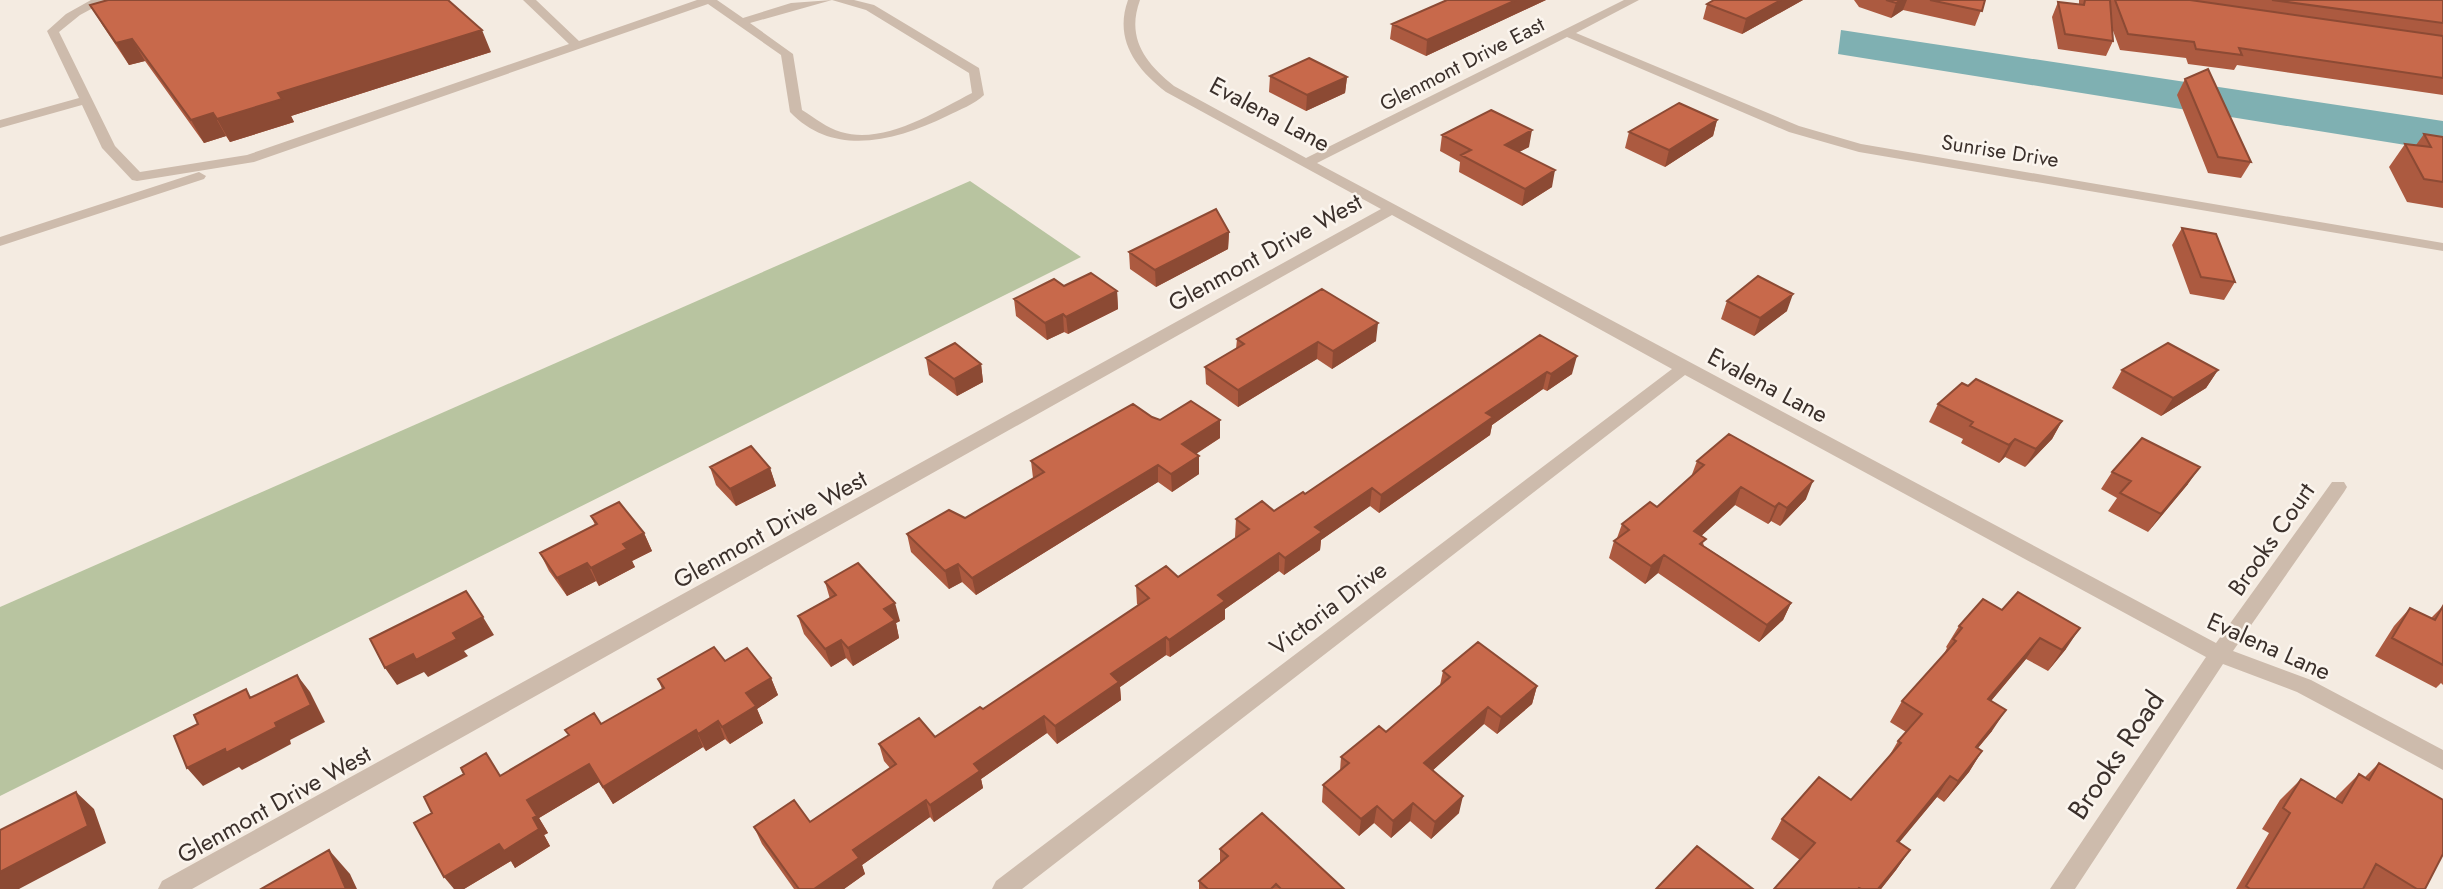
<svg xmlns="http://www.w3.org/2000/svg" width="2443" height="889" font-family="Jost,sans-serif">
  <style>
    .green { fill: #b8c4a0 }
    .water { fill: #7fb0b2 }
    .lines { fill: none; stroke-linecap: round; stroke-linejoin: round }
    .minor { fill: #cdbbac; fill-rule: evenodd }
    .wall { fill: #ac5a40 }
    .shaded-wall { fill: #8c4a34 }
    .building { fill: #c8694b; stroke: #8c4a34; stroke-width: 2 }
    .labels { text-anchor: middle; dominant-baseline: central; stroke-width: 5; stroke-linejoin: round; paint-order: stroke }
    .far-street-label { font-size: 21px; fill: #3b302b; stroke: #fbf5ee }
    .street-label { font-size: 24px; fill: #3b302b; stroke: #fbf5ee }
    .near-street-label { font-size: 28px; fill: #3b302b; stroke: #fbf5ee }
  </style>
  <rect width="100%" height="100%" fill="#f4ebe1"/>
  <!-- green -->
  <path class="green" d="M970 181 1081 257 0 796V607Z"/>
  <!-- water -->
  <path class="water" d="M1841 30 2443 121V151L1838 54Z"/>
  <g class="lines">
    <!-- minor -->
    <path class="minor" d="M91 0H108L80 15 59 32 115 146 140 172 247 155 569 44 523 0H536L579 41 697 0H717L743 18 791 3 832 0 750 23 793 54 802 110C815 118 827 128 841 132 884 145 935 112 972 93L969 73 866 10 832 0H854L874 5 979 68 984 95C975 104 959 110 947 116 896 141 834 158 790 112L781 55 708 4 254 162 137 181 132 180 102 148 82 105 0 128V120L79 98 47 31 66 14Z
      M1128 0H1140C1126 38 1145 63 1174 86L1306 158 1624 0H1639L1576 33 1799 126 1861 144 2443 243V251L1859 152 1789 132 1567 37 1317 163 2216 643 2332 482H2344L2347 487 2344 492 2233 651 2311 680 2443 750V770L2297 692 2223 664 2075 889H2050L2206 657 1685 375 1022 889H992L996 881 1672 369 1392 215 192 889H158L162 881 1381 209 1166 92C1135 68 1114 39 1128 0Z
      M199 172 206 176 204 179 0 246V237Z"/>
  </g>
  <!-- wall -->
  <path class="wall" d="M1447 0H1546L1426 56 1390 39 1392 24Z
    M1803 0 1742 34 1703 19 1707 4Z
    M1854 0H1985L1975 26 1903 10 1891 18 1859 7Z
    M2079 0H2443V95L2237 65 2234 70 2188 64 2186 58 2120 50 2112 28 2113 41 2106 56 2058 49 2052 17 2058 2 2079 5Z
    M90 5 491 52 291 116 294 122 230 142 226 136 204 143 145 61 129 65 103 26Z
    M1270 76 1347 77 1345 93 1306 111 1269 92Z
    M2185 79 2251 162 2241 178 2208 173 2177 95Z
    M1717 120 1713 136 1665 167 1625 148 1629 132Z
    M2424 134 2443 137V208L2407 202 2389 167 2405 144 2416 145Z
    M1442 135 1529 147 1519 152 1552 187 1522 206 1459 172 1460 162 1440 151Z
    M2182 228 2235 282 2224 300 2190 294 2172 245Z
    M1229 232 1228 249 1156 287 1130 269 1129 252Z
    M1064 286 1117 291 1118 309 1068 334 1064 332 1047 340 1016 316 1014 299Z
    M1727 301 1787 311 1754 336 1721 319Z
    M1540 335 1572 374 1547 391 1543 389 1492 425 1490 435 1379 513 1370 506 1321 540 1320 550 1284 575 1279 571 1225 609V619L1170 657 1166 655 1120 687 1121 700 1057 744 1047 733 981 779 983 788 934 822 930 817 862 865 865 874 844 889H794L762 844 754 827 810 822 890 768 884 761 879 744 935 737 983 709 1139 606 1137 604 1136 586 1178 577 1237 538 1235 537 1236 519 1274 511 1305 494Z
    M1237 339 1376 341 1332 369 1317 359 1238 407 1206 384 1205 367 1236 349Z
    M926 358 981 364 983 382 957 396 929 375Z
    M2122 370H2218L2206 388 2161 416 2112 388Z
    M1968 386 2062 421 2052 439 2025 467 2005 457 1999 463 1961 443 1963 439 1929 422 1938 404Z
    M1152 417 1220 438 1196 454 1199 456V474L1172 492 1158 482 976 595 962 582 949 589 911 552 907 534 965 518 1033 478 1031 461Z
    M1697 461 1806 499 1780 526 1771 521 1768 524 1735 505 1701 536 1704 546 1791 603 1783 620 1759 642 1658 573 1645 584 1609 558 1614 541 1617 538 1622 524 1657 507 1691 477Z
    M710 467 770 468 776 486 736 506 716 485Z
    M2112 472 2188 484 2148 532 2108 511 2117 498 2101 489Z
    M591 516 644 533 652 551 632 561 635 567 599 586 596 581 567 596 549 571 540 553 595 525Z
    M825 582 900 621 896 623 899 638 853 666 846 658 831 667 804 634 798 616 830 599Z
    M1983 599 2066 649 2048 671 2026 659 1991 701 1992 731 1978 748 1982 751 1969 772 1944 802 1937 797 1899 842 1910 850 1896 870 1881 889H1774L1800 860 1771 839 1782 819 1851 800 1888 758 1898 741 1906 732 1890 722 1902 701 1943 656 1947 648 1946 647 1959 626Z
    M2443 606V685L2441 683 2436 688 2375 656 2394 626 2410 608 2431 618Z
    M725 661 771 678 778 695 757 709 763 723 730 744 725 739 706 751 703 747 613 804 599 782 539 818 548 833 544 835 550 846 515 868 511 861 464 889H454L432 813 464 774 501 776 601 724 662 689 658 679Z
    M1443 671 1537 686 1532 704 1497 734 1484 724 1433 770 1459 813 1431 839 1410 821 1391 838 1374 823 1359 836 1322 802 1323 785 1340 771 1341 757 1386 732 1440 685Z
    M2379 763 2425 889H2236L2269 833 2262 829 2280 800 2301 779 2335 799 2337 796 2359 774 2364 778Z
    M1220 849 1344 889H1199V881L1220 862Z"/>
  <!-- shaded-wall -->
  <path class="shaded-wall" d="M1516 0H1546L1426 56 1427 40Z
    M1781 0H1803L1742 34 1746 19Z
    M1901 0H1907L1903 10 1891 18 1896 3Z
    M482 30 491 52 291 116 294 122 230 142 217 119 278 93Z
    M132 39 145 61 129 65 116 43Z
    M1347 77 1345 93 1306 111 1307 95Z
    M213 113 226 136 204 143 191 120Z
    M1717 120 1713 136 1665 167 1669 150Z
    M1532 130 1529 147 1502 161 1505 145Z
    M1555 170 1552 187 1522 206 1525 189Z
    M1229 232 1228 249 1156 287 1155 270Z
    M1117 291 1118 309 1068 334 1066 317Z
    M1793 294 1787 311 1754 336 1760 318Z
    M1063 314 1064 332 1047 340 1045 323Z
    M1378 323 1376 341 1332 369 1333 351Z
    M1318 342 1317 359 1238 407V390Z
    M1577 356 1572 374 1547 391 1551 374Z
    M981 364 983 382 957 396 954 379Z
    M2218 370 2206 388 2161 416 2173 398Z
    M1547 372 1543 389 1492 425 1490 435 1379 513 1381 495 1486 413Z
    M1220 420V438L1183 462 1182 444Z
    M2062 421 2052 439 2025 467 2036 449Z
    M2015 439 2005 457 1999 463 2009 445Z
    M1199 456V474L1172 492 1171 474Z
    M1158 465V482L976 595 972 578Z
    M2200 467 2188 484 2148 532 2161 514Z
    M770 468 776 486 736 506 730 489Z
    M1813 481 1806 499 1780 526 1787 508Z
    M1741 487 1735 505 1687 549 1694 531Z
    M1372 488 1370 506 1321 540 1320 550 1284 575 1285 558 1315 527Z
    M1779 503 1771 521 1768 524 1775 507Z
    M644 533 652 551 632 561 635 567 599 586 591 568 623 544Z
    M1279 553V571L1225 609V619L1170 657 1169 640 1218 595Z
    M1664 555 1658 573 1645 584 1651 566Z
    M587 563 596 581 567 596 557 578Z
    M958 564 962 582 949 589 945 571Z
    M895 603 900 621 896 623 899 638 853 666 848 648 884 609Z
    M1791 603 1783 620 1759 642 1767 625Z
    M483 617 494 635 464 651 468 656 428 677 424 672 397 685 385 668Z
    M2080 628 2066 649 2048 671 2062 650Z
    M1166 637V655L1120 687 1121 700 1057 744 1055 726 1111 674Z
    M2040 638 2026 659 1975 720 1988 699Z
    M841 640 846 658 831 667 825 649Z
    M297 675 310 692 325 722 290 740 291 744 242 770 239 767 203 786 187 768 275 723Z
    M771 678 778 695 757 709 763 723 730 744 722 727 746 693Z
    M1537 686 1532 704 1497 734 1501 717Z
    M1488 707 1484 724 1421 781 1424 763Z
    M2006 710 1992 731 1962 767 1976 747Z
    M1044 716 1047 733 981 779 983 788 934 822 930 805 974 764Z
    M718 721 725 739 706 751 698 734Z
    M696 730 703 747 613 804 603 787Z
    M1982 751 1969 772 1944 802 1958 781Z
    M589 764 599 782 539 818 548 833 544 835 550 846 515 868 511 861 464 889H454L444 877 533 818 527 800Z
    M1950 776 1937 797 1884 861 1897 841Z
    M76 792 94 809 106 843 19 889H0V872Z
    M1463 796 1459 813 1431 839 1435 822Z
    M926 800 930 817 862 865 865 874 844 889H814L853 850Z
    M1413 803 1410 821 1391 838 1393 821Z
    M1377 806 1374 823 1359 836 1361 819Z
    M329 850 350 874 357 889H346Z
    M1910 850 1896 870 1881 889H1878Z"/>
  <!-- building -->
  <path class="building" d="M108 0H448L482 30 278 93 282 99 217 119 213 113 191 120 132 39 116 43 90 5Z
    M1447 0H1516L1427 40 1392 24Z
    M1714 0H1781L1746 19 1707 4Z
    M1886 0H1901L1896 3Z
    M1930 0H1985L1982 11Z
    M2085 0H2110L2113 41 2065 34 2058 2 2084 5Z
    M2115 0H2190L2443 36V78L2239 48 2242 55 2196 49 2194 42 2128 34Z
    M2272 0H2443V23Z
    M1309 58 1347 77 1307 95 1270 76Z
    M2208 69 2251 162 2218 157 2185 79Z
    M1679 103 1717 120 1669 150 1629 132Z
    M1491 110 1532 130 1505 145 1555 170 1525 189 1461 155 1471 150 1442 135Z
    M2424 134 2443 137V182L2424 179 2405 144 2431 147Z
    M1216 209 1229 232 1155 270 1129 252Z
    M2182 228 2216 234 2235 282 2201 277Z
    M1091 273 1117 291 1066 317 1063 314 1045 323 1014 299 1054 279 1064 286Z
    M1758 276 1793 294 1760 318 1727 301Z
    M1322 289 1378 323 1333 351 1318 342 1238 390 1205 367 1244 344 1237 339Z
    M1540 335 1577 356 1551 374 1547 372 1486 413 1493 417 1381 495 1372 488 1315 527 1322 532 1285 558 1279 553 1218 595 1225 601 1169 640 1166 637 1111 674 1119 682 1055 726 1044 716 974 764 980 771 930 805 926 800 853 850 859 858 814 889H799L754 827 794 800 810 822 896 764 879 744 919 718 935 737 980 707 983 709 1149 598 1136 586 1166 566 1178 577 1249 529 1236 519 1262 501 1274 511 1303 492 1305 494Z
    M955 343 981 364 954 379 926 358Z
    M2168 343 2218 370 2173 398 2122 370Z
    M1976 379 2062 421 2036 449 2015 439 2009 445 1970 426 1973 422 1938 404 1962 383 1968 386Z
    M1191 401 1220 420 1182 444 1199 456 1171 474 1158 465 972 578 958 564 945 571 907 534 949 510 965 518 1044 472 1031 461 1133 404 1152 417 1160 420Z
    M1729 434 1813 481 1787 508 1779 503 1775 507 1741 487 1694 531 1706 539 1700 544 1791 603 1767 625 1664 555 1651 566 1614 541 1629 530 1622 524 1650 502 1657 507 1704 465 1697 461Z
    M2142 438 2200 467 2161 514 2120 493 2131 481 2112 472Z
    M751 446 770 468 730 489 710 467Z
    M619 502 644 533 623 544 627 549 591 568 587 563 557 578 540 553 597 524 591 516Z
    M858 563 895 603 884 609 895 620 848 648 841 640 825 649 798 616 836 595 825 582Z
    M466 591 483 617 453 633 457 639 416 660 413 654 385 668 370 639Z
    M2018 592 2080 628 2062 650 2040 638 1988 699 2006 710 1976 747 1982 751 1958 781 1950 776 1897 841 1910 850 1878 889H1861L1859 888 1858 889H1774L1815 843 1782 819 1819 777 1851 800 1901 743 1898 741 1922 714 1902 701 1956 641 1953 639 1962 628 1959 626 1983 599 2002 610Z
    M2443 606V665L2392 638 2410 608 2435 620Z
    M1478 642 1537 686 1501 717 1488 707 1424 763 1463 796 1435 822 1413 803 1393 821 1377 806 1361 819 1323 785 1349 763 1341 757 1379 726 1386 732 1450 677 1443 671Z
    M714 647 725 661 747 648 771 678 746 693 756 706 722 727 718 721 698 734 696 730 603 787 589 764 527 800 537 816 533 818 539 829 504 851 499 844 444 877 414 823 432 813 424 797 464 774 461 768 486 753 500 776 569 735 565 730 594 713 601 724 664 688 658 679Z
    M297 675 311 705 275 723 277 727 226 753 225 749 187 768 174 736 198 724 194 715 246 689 250 698Z
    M2379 763 2443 800V854L2425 889H2417L2376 864 2363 889H2250L2246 886 2290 813 2283 808 2301 779 2342 803 2359 774 2369 780Z
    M76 792 88 826 0 872V830Z
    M1262 813 1344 889H1281L1276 884 1271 889H1208L1199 881 1228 856 1220 849Z
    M1697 846 1753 889H1656Z
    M329 850 346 889H261Z"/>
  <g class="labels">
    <!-- far-street labels -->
    <g class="far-street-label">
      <text transform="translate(1462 64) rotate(-27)">Glenmont Drive East</text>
      <text transform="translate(2000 151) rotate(9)">Sunrise Drive</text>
    </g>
    <!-- street labels -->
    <g class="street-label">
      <text transform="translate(1270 114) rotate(28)">Evalena Lane</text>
      <text transform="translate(1265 252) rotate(-29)">Glenmont Drive West</text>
      <text transform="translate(1768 385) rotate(28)">Evalena Lane</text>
      <text transform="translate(770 529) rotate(-29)">Glenmont Drive West</text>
      <text transform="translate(2271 539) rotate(-55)">Brooks Court</text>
      <text transform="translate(1328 608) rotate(-37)">Victoria Drive</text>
      <text transform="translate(2269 646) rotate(24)">Evalena Lane</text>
      <text transform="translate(274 804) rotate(-29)">Glenmont Drive West</text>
    </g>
    <!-- near-street labels -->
    <g class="near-street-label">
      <text transform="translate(2116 755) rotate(-56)">Brooks Road</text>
    </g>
  </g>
</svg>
